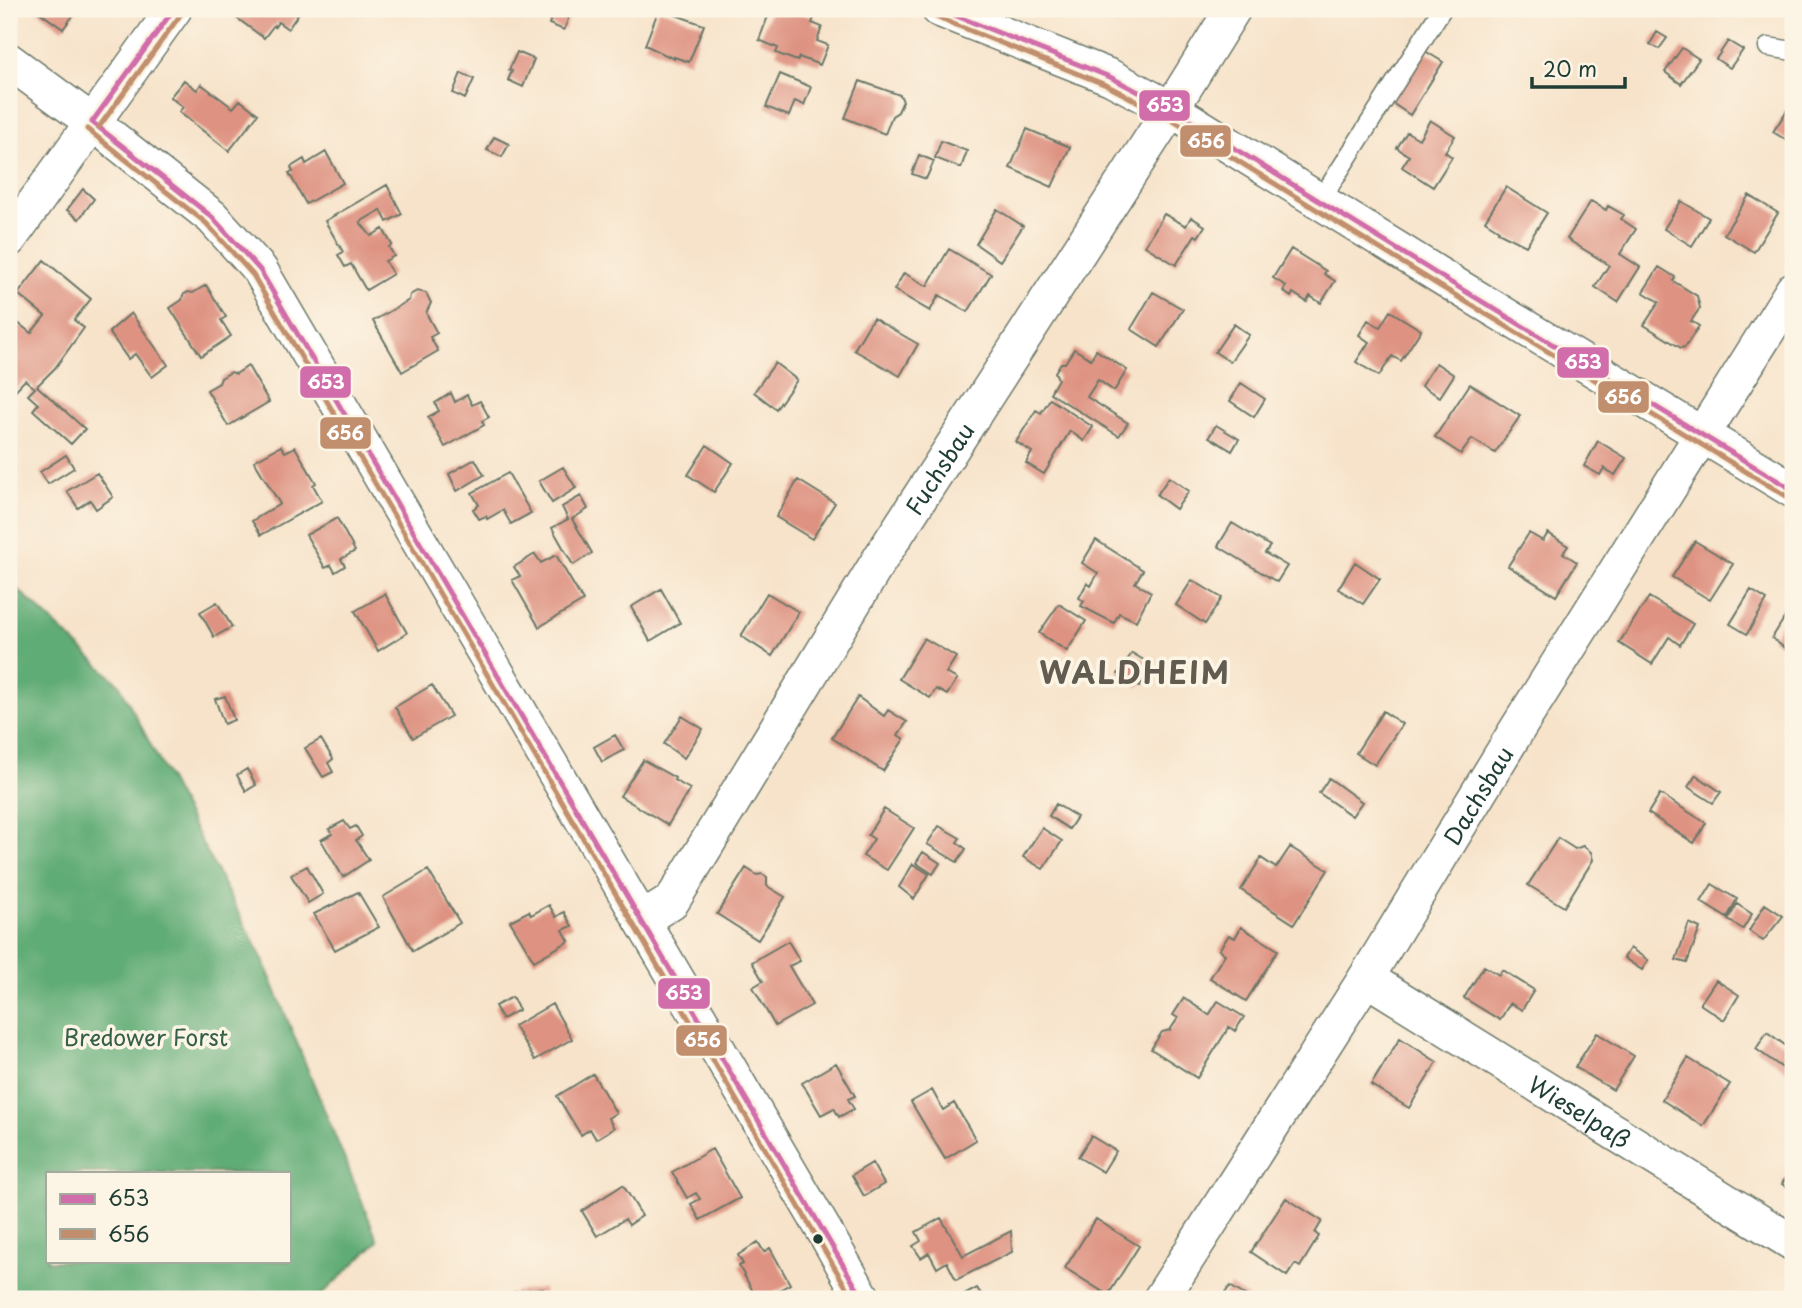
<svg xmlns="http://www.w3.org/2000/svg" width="1802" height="1308" font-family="'Playpen Sans',sans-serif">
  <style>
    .forest { fill: #60ac76; stroke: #407455; stroke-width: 2; fill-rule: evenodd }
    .building { fill: #de9281 }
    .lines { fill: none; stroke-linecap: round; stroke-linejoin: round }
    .lane-casing { stroke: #6b7768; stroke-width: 21 }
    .street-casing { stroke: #6b7768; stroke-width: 38 }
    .lane { stroke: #fff; stroke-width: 18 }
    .street { stroke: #fff; stroke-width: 35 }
    .bus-1-casing { stroke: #fcf5e5; stroke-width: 10 }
    .bus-2-casing { stroke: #fcf5e5; stroke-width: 10 }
    .bus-1 { stroke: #d06daa; stroke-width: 5 }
    .bus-2 { stroke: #c18f6e; stroke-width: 5 }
    .bus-dot { fill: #1f3d34; stroke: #fcf5e5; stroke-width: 2.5 }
    .labels { text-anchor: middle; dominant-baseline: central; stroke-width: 7; stroke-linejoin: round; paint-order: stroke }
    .street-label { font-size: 23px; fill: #1f3d34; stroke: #fcf5e5 }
    .park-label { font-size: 23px; fill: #35604a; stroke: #fcf5e5 }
    .district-label { font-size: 30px; font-weight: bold; letter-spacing: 2px; fill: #625b4f; stroke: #fcf5e5 }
    .line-badge { stroke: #fcf5e5; stroke-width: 2.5 }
    .badge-label { font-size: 19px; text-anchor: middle; font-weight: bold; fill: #fff }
  </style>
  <rect width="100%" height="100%" fill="#fcf5e5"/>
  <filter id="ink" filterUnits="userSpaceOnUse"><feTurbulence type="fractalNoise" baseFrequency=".0143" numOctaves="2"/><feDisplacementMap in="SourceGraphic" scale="14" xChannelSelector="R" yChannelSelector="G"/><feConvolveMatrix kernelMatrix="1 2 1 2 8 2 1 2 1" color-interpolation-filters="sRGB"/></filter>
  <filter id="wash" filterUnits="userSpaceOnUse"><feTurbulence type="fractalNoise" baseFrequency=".00686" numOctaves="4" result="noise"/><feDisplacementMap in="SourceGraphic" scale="28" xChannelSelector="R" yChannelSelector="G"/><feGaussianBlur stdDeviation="1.57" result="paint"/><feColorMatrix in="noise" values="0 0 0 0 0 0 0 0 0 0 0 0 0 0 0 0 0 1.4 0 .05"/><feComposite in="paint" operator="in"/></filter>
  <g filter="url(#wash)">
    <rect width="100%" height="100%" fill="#f7e3ca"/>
    <!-- forest -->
    <path class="forest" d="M9 581 119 684 263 960 378 1241 317 1299H9ZM47 1173H289V1261H47Z"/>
    <g id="blocks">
      <!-- building -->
      <path class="building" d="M35 9H78L63 29Z
        M239 9H299L301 10 288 29 278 22 275 27 274 25 264 38 234 16Z
        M555 9H572L564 30 549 24Z
        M659 9 704 25 689 62 674 57V59L645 45Z
        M777 9 793 10 814 18 812 23 822 27 817 41 828 45 820 65 799 57 797 61 776 53 778 48 759 40 770 11 775 13Z
        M1657 32 1667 38 1659 49 1650 44Z
        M1728 41 1743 50 1730 68 1716 59Z
        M1682 48 1699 59 1681 84 1665 72Z
        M1425 51 1443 62 1410 115 1389 101Z
        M517 52 534 59 523 87 508 80 512 71 509 70Z
        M461 73 474 79 465 99 453 93Z
        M780 74 811 87 804 105 795 101 789 116 766 107Z
        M184 80 197 90 201 84 233 108 240 100 258 114 229 151 179 112 183 107 170 97Z
        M860 81 900 95 903 101 898 112 892 116 885 134 845 118Z
        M1793 101V144L1773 132Z
        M1430 120 1455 136 1445 152 1452 157 1433 187 1402 167 1409 156 1397 148 1407 132 1419 139Z
        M1027 129 1070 147 1052 187 1010 168Z
        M494 137 509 144 502 157 487 150Z
        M941 141 967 151 961 168 935 158Z
        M326 152 343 183 306 204 289 173 293 172 291 167 304 159 306 164Z
        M919 155 934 161 926 179 912 174Z
        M387 185 402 214 387 222 381 210 360 222 371 236 383 229 392 245 389 247 394 256 385 261 393 274 366 290 351 264 345 267 338 255 343 252 325 221Z
        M1506 187 1547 213 1526 246 1498 232 1499 230 1485 221Z
        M83 189 94 199 79 219 67 210Z
        M1749 195 1778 213 1754 252 1724 234Z
        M1591 201 1606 210 1608 206 1624 215 1621 219 1636 229 1620 254 1640 267 1618 302 1595 287 1609 265 1567 239Z
        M1681 201 1709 218 1692 246 1664 229Z
        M997 209 1023 226 1000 261 976 244Z
        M1164 214 1186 226 1191 217 1205 226 1198 237 1195 235 1176 265 1145 246Z
        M949 249 991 274 968 312 939 295 930 311 894 290 904 273 927 286Z
        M1291 249 1326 271 1324 274 1335 281 1321 303 1310 296 1307 302 1293 293 1291 297 1283 291 1286 286 1273 278Z
        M44 260 91 299 74 320 84 328 55 368 37 386 85 429 71 444 33 410 38 404 28 395 35 388 25 380 9 397V316L31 333 45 316 18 294Z
        M1659 267 1675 277 1673 281 1697 296 1700 308 1691 321 1699 326 1685 347 1681 348 1644 325 1659 302 1643 292Z
        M206 285 226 317 221 320 231 336 201 356 170 308 182 300 183 295 188 292 193 293Z
        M417 291 426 293 431 303 426 313 437 333 430 337 438 351 402 372 373 321 409 300 410 295Z
        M1153 292 1183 309 1159 347 1131 329Z
        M1390 311 1421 330 1401 361 1392 356 1379 376 1356 362 1369 342 1359 335 1368 320 1380 327Z
        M131 313 168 365 152 377 135 354 128 359 109 332Z
        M873 318 918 344 900 376 854 350Z
        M1234 324 1249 335 1230 362 1215 352Z
        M1074 349 1091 359 1096 350 1127 370 1114 391 1098 380 1087 397 1128 423 1119 436 1050 393 1058 379 1055 372 1061 363H1065Z
        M775 363 797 380 776 409 754 392Z
        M1436 363 1454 375 1440 397 1421 386Z
        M248 366 269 402 228 426 207 390 219 383 221 378 231 372 236 374Z
        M1241 383 1265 399 1254 417 1230 401Z
        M1470 384 1520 416 1495 453 1472 439 1461 454 1435 437Z
        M451 393 455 402 467 395 472 405 480 401 489 417 482 421 484 425 445 447 428 417 439 411 435 403Z
        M1050 399 1093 427 1084 441 1070 431 1044 474 1026 463 1032 452 1016 442 1036 410 1041 413Z
        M1216 425 1239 439 1232 451 1209 437Z
        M1598 441 1626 458 1615 475 1604 468 1600 475 1584 466Z
        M707 445 733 463 714 492 688 475Z
        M281 446 285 452 295 447 316 483 313 485 322 501 261 535 252 521 280 504 254 461Z
        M66 455 74 468 48 484 40 472Z
        M475 459 484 475 457 491 449 474Z
        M563 467 576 488 552 503 539 481Z
        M97 473 113 497 96 509 90 500 78 508 67 491Z
        M508 473 531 513 511 524 503 510 487 519 486 516 479 519 473 509 479 505 472 493Z
        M1169 477 1189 491 1176 509 1157 495Z
        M798 480 835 503 812 539 776 517Z
        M581 496 588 509 572 519 592 553 573 565 552 528 568 519 562 507Z
        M337 518 355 551 341 559 345 566 335 572 331 565 325 568 306 535Z
        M1232 523 1270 546 1265 553 1287 566 1277 582 1218 546Z
        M1529 533 1543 541 1548 533 1568 546 1563 553 1577 562 1556 596 1508 566Z
        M1096 540 1143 570 1135 583 1151 592 1136 621 1119 613 1114 623 1081 606 1084 601 1079 598 1087 583 1091 586 1098 573 1082 563Z
        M1695 541 1733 564 1710 600 1672 577Z
        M535 554 541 563 556 555 583 601 539 627 512 580 520 576 514 567Z
        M1355 562 1380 579 1363 604 1338 589Z
        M1192 580 1222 598 1205 624 1176 605Z
        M661 589 680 623 650 641 631 607Z
        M1751 590 1767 600 1747 634 1730 624Z
        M767 593 799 612 772 656 741 636Z
        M385 594 407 633 378 651 355 611Z
        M1649 597 1693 624 1680 645 1669 637 1652 664 1619 643Z
        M217 602 232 627 214 637 200 612Z
        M1059 604 1086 621 1067 651 1039 633Z
        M1793 604V655L1772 638Z
        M924 638 956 657 946 673 957 679 947 695 936 689 930 698 899 679Z
        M1132 653 1152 665 1139 687 1118 674Z
        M432 685 451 716 413 738 395 707Z
        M225 696 234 720 224 724 215 699Z
        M858 697 884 716 888 710 907 722 898 735 904 739 883 771 832 738Z
        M1383 711 1402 724 1375 765 1356 753Z
        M682 716 703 729 684 758 664 744Z
        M615 735 624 750 602 762 594 747Z
        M321 739 333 759 328 763 333 772 323 777 305 748Z
        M643 760 675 778 674 780 690 789 668 825 620 796Z
        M247 769 256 785 246 791 237 775Z
        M1696 775 1721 792 1713 803 1688 787Z
        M1329 778 1362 802 1352 816 1319 793Z
        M1660 794 1706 823 1694 843 1648 813Z
        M1056 804 1077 817 1069 829 1049 816Z
        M884 809 914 828 887 870 863 856 874 839 868 835Z
        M344 821 350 829 356 826 362 836 356 840 369 860 343 877 321 840 332 834 329 829Z
        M939 826 960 838 957 842 966 849 957 862 927 844Z
        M1042 828 1062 841 1043 869 1023 857Z
        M1558 838 1575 849 1583 846 1591 852 1593 860 1564 907 1528 885Z
        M1290 847 1328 870 1294 924 1241 890 1261 858 1276 868Z
        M923 852 940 863 933 874 916 863Z
        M913 864 929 874 914 899 899 887Z
        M307 866 323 894 308 903 291 875Z
        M746 868 757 875 762 874 767 877V886L785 897 758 940 717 914Z
        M428 870 460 923 413 951 383 897Z
        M1712 884 1737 899 1727 918 1701 902Z
        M358 892 379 927 335 950 314 914Z
        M1737 904 1752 914 1743 929 1728 920Z
        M1765 904 1783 916 1763 941 1749 931Z
        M549 905 556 917 564 912 572 926 563 930 569 941 534 961 510 921 529 911 531 915Z
        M1689 923 1700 928 1687 963 1676 960Z
        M1241 927 1278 950 1246 1001 1210 978 1225 954 1219 950 1229 935 1235 938Z
        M788 941 800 961 789 966 812 1005 775 1026 753 987 763 981 752 962Z
        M1630 948 1648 960 1642 970 1624 958Z
        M1484 966 1499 975 1502 970 1534 990 1522 1010 1510 1003 1500 1020 1464 998Z
        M1716 980 1739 995 1724 1020 1700 1004Z
        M512 997 519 1010 502 1019 495 1006Z
        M1184 998 1209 1015 1218 1001 1244 1017 1235 1031 1229 1027 1197 1078 1151 1049 1162 1032 1170 1030 1178 1018 1173 1015Z
        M552 1004 572 1039 535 1060 514 1026Z
        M1767 1032 1793 1051V1070L1791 1074 1756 1049Z
        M1597 1033 1634 1056 1613 1090 1575 1067Z
        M1400 1038 1437 1062 1409 1108 1371 1085Z
        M1688 1058 1730 1084 1703 1126 1662 1100Z
        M836 1063 855 1096 848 1099 854 1109 839 1117 834 1108 821 1115 802 1083Z
        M593 1074 616 1113 608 1118 614 1128 596 1139 590 1129 581 1135 557 1096Z
        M932 1090 943 1110 954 1103 976 1140 945 1159 911 1102Z
        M1091 1136 1116 1151 1103 1172 1078 1157Z
        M712 1149 740 1198 700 1220 691 1204 700 1199 696 1193 687 1198 672 1172Z
        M872 1163 884 1184 864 1196 852 1175Z
        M1793 1166V1192L1782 1184Z
        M623 1185 642 1216 629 1225 625 1219 597 1236 582 1211Z
        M1286 1198 1322 1221 1315 1233 1319 1236 1300 1267 1295 1264 1287 1276 1251 1252Z
        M941 1218 963 1256 1011 1231 1012 1252 956 1280 947 1262 937 1268 929 1253 921 1258 913 1246 921 1241 916 1232Z
        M1096 1219 1139 1246 1108 1295 1065 1268Z
        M758 1242 764 1252 770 1248 790 1284 763 1299H757L739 1266 743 1264 738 1255Z
        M1230 1286 1251 1299H1221Z
        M543 1288 544 1299H514L513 1292Z
        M977 1288 984 1299H957Z"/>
    </g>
  </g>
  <g filter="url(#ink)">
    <use href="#blocks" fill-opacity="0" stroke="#6b7768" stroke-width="2"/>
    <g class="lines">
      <!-- lane casing -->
      <g class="lane-casing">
        <path id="lane" d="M1768 47 1793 51
          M1320 201 1442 9"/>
      </g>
      <!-- street casing -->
      <g class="street-casing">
        <g id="street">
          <path d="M939 9 1110 77 1171 109 1445 279 1793 490"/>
          <path d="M9 61 92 122 212 217 260 270 826 1234 863 1299"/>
          <path d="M9 239 174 9"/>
          <path id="s1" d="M642 920 672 901 880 559 1171 109 1233 9"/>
          <path id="s2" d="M1366 978 1793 1243"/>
          <path id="s3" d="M1161 1299 1366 978 1518 728 1793 290"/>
        </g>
      </g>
      <!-- lane -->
      <use href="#lane" class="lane"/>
      <!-- street -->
      <use href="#street" class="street"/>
      <!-- bus-1 casing -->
      <g class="bus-1-casing">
        <path id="bus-1" d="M939 9 1110 77 1171 109 1445 279 1793 490
          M92 122 212 217 260 270 863 1299
          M92 122 174 9"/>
      </g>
      <!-- bus-2 casing -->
      <g class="bus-2-casing">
        <path id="bus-2" d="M936 17 1106 85 1167 117 1440 286 1788 497
          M99 127 181 14
          M87 129 206 223 253 275 853 1299"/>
      </g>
      <!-- bus-1 -->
      <use href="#bus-1" class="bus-1"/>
      <!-- bus-2 -->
      <use href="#bus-2" class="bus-2"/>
    </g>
  </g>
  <!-- markers -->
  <circle class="bus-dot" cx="818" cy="1239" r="6"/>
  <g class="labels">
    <!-- street labels -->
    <g class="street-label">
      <text stroke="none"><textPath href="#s1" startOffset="544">Fuchsbau</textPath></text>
      <text stroke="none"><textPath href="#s3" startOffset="595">Dachsbau</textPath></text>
      <text stroke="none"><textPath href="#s2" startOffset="252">Wieselpaß</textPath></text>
    </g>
    <!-- park labels -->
    <g class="park-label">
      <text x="146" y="1036">Bredower Forst</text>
    </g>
    <!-- district labels -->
    <g class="district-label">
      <text x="1135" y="671">WALDHEIM</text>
    </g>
  </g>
  <g class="line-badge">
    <rect x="1138" y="89" width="53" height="33" rx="7" fill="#d06daa"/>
    <rect x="1179" y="124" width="53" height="34" rx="7" fill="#c18f6e"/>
    <rect x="1556" y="346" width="54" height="33" rx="7" fill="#d06daa"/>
    <rect x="299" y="365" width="53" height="34" rx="7" fill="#d06daa"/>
    <rect x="1597" y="380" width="53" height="34" rx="7" fill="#c18f6e"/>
    <rect x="319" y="416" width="53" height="34" rx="7" fill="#c18f6e"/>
    <rect x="657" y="977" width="54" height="33" rx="7" fill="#d06daa"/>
    <rect x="675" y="1024" width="53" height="33" rx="7" fill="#c18f6e"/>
  </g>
  <g class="badge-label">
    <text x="1165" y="112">653</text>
    <text x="1206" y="148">656</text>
    <text x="1583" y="369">653</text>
    <text x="326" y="389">653</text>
    <text x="1623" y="404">656</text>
    <text x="345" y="440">656</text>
    <text x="684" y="1000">653</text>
    <text x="702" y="1047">656</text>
  </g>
  <!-- margin -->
  <rect width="1802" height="1308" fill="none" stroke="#fcf5e5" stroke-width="35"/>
  <!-- legend -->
  <rect x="46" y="1172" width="245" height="91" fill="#fcf5e5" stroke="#a4ab9e" stroke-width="2"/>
  <rect x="60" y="1194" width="35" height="10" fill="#d06daa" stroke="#a4ab9e" stroke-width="2"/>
  <text x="108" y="1206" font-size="21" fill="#1f3d34">653</text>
  <rect x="60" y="1229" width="35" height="10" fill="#c18f6e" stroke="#a4ab9e" stroke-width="2"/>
  <text x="108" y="1242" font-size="21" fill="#1f3d34">656</text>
  <!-- scale -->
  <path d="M1532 77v10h93v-10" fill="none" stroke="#1f3d34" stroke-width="3.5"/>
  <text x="1543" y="77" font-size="21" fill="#1f3d34" stroke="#fcf5e5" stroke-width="5" paint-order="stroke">20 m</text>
</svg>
